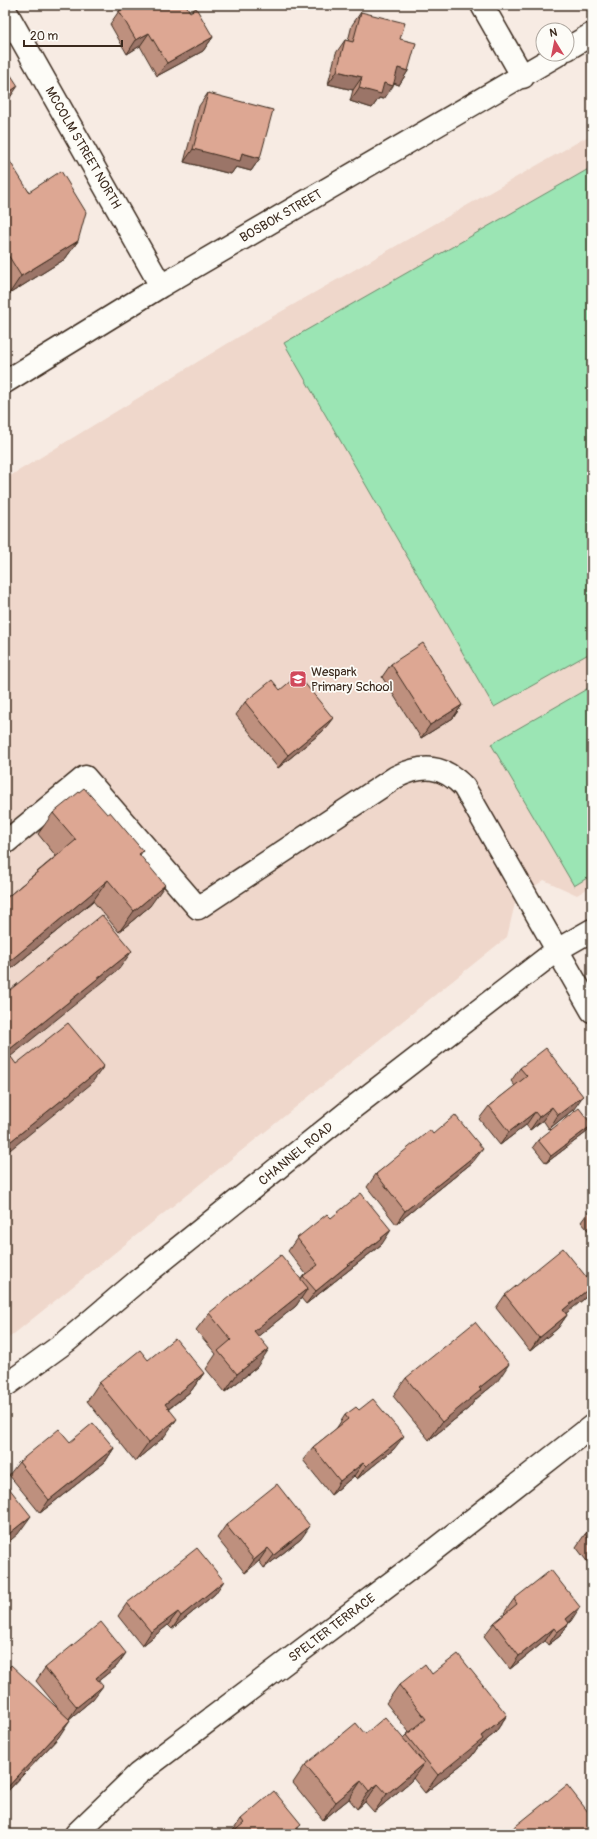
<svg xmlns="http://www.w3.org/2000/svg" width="597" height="1839" font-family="Pangolin,sans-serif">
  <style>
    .built { fill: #efd7cb }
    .green { fill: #9be5b4; stroke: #6b8869 }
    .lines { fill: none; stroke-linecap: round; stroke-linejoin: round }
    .minor-casing { stroke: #3b2a1e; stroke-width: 25 }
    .minor { stroke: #fdfcf7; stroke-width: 22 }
    .wall { fill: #be907e; stroke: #3b2a1e }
    .shaded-wall { fill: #9b7567; stroke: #3b2a1e }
    .building { fill: #dda793; stroke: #3b2a1e }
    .labels { text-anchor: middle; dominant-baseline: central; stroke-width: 3.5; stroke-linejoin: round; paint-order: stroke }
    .street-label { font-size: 13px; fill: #3b2a1e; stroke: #fdfcf7 }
    .poi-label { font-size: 13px; fill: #3b2a1e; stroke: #fdfcf7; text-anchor: start }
  </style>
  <rect width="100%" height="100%" fill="#f7ebe3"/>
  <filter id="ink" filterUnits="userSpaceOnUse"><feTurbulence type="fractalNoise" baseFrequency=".025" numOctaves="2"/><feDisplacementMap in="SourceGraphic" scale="8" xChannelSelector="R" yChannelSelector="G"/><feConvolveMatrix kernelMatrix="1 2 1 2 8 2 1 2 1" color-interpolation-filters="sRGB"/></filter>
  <g filter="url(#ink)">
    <!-- built -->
    <path class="built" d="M592 134V886L577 895 544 880 516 899 507 937 5 1341V479L263 322Z"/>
    <!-- green -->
    <path class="green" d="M592 167V652L494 707 284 343Z
      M592 686V875L574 886 491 744Z"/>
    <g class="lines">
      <!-- minor casing -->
      <g class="minor-casing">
        <path id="minor" d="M482 5 523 77
          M5 10 161 286
          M567 49 592 34
          M5 382 161 286 559 54
          M5 843 85 777 198 908 396 777C423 764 443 765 464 787L592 1011
          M5 1386 67 1341 141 1278 350 1110 557 950 592 930
          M76 1834 138 1774 416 1564 592 1426"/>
      </g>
      <!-- minor -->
      <use href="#minor" class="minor"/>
    </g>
    <!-- wall -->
    <path class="wall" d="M119 11 190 12 213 37 203 51 157 76 140 46 127 54 110 24Z
      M361 12 400 39 408 71 399 85 394 83 384 99 379 98 372 108 350 101 353 90 328 84 336 53 345 40 348 41 352 25Z
      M208 93 260 158 251 171 236 167 231 174 184 162 199 106Z
      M5 162 29 192 78 241 65 259 9 294 5 288Z
      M391 664 462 705 453 718 421 738 382 677Z
      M280 690 323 731 278 768 236 715 245 702Z
      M53 813 107 814 143 851 140 855 150 906 119 932 93 901 5 974V899L56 856 38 834Z
      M520 1068 574 1109 549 1129 543 1120 530 1130 526 1125 500 1145 479 1119 489 1106 515 1086 511 1081Z
      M592 1125 587 1132 546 1163 533 1147 538 1140Z
      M433 1134 473 1162 396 1224 367 1187 376 1174Z
      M592 1207V1235L581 1222Z
      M331 1218 382 1244 306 1304 301 1298 296 1306 258 1336 257 1367 225 1392 206 1369 216 1354 196 1330 209 1313 301 1279 303 1276 306 1274 288 1251 297 1238Z
      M592 1286 584 1299 566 1313 567 1315 558 1328 530 1351 496 1308 505 1295Z
      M148 1360 204 1373 191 1391 169 1409 164 1437 135 1461 87 1401 99 1383Z
      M406 1378 497 1382 476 1399 469 1408 429 1440 393 1396Z
      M345 1415 394 1449 357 1479 354 1476 331 1495 303 1460 313 1447 336 1429Z
      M70 1442 114 1448 105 1462 40 1513 9 1475 19 1462Z
      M226 1525 301 1539 264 1568 259 1561 245 1573 217 1538Z
      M592 1529V1568L576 1547 585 1534Z
      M215 1594 172 1629 168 1625 142 1646 118 1616 127 1603Z
      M514 1599 571 1621 569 1622 560 1636 548 1645 545 1641 510 1669 484 1636 494 1623 505 1614 504 1613Z
      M117 1666 98 1681 93 1699 69 1719 58 1738 5 1794V1672L58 1708 36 1681 45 1668Z
      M432 1674 507 1715 495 1733 478 1747 471 1757 425 1793 413 1778 411 1781 374 1812 365 1802 357 1809 349 1799 323 1820 293 1783 305 1765 365 1734 403 1738 409 1732 386 1703 399 1685Z
      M241 1819 301 1824 233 1833 232 1832Z"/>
    <!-- shaded-wall -->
    <path class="shaded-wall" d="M149 33 140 46 127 54 136 40Z
      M213 37 203 51 157 76 167 63Z
      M398 68 408 71 399 85 388 81Z
      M337 71 362 77 353 90 328 84Z
      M384 83 393 86 384 99 379 98 372 108 350 101 359 88Z
      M18 86 9 99 5 102V95Z
      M193 149 242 153 260 158 251 171 236 167 231 174 184 162Z
      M78 241 65 259 9 294 21 276Z
      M462 705 453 718 421 738 430 725Z
      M333 718 323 731 278 768 288 755Z
      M108 880 93 901 5 974V965Z
      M165 885 150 906 119 932 134 911Z
      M132 951 119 969 5 1061V1053Z
      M104 1066 91 1084 5 1154V1146L6 1145Z
      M583 1096 574 1109 549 1129 558 1115Z
      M552 1107 543 1120 530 1130 539 1117Z
      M535 1112 526 1125 500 1145 509 1132Z
      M592 1125 587 1132 546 1163 551 1156Z
      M483 1149 473 1162 396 1224 405 1211Z
      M391 1230 382 1244 306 1304 316 1291Z
      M592 1286 584 1299 554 1323 563 1310Z
      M308 1288 296 1306 242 1349 254 1331Z
      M567 1315 558 1328 530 1351 539 1338Z
      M269 1349 257 1367 225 1392 237 1374Z
      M509 1364 497 1382 476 1399 469 1408 429 1440 442 1422 479 1388Z
      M204 1373 191 1391 152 1422 165 1404Z
      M177 1419 164 1437 135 1461 148 1443Z
      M404 1436 394 1449 357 1479 366 1466Z
      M114 1448 105 1462 40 1513 49 1500Z
      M363 1463 354 1476 331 1495 340 1481Z
      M31 1516 18 1534 5 1545V1537Z
      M310 1526 301 1539 264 1568 274 1555Z
      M268 1548 259 1561 245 1573 254 1560Z
      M224 1581 215 1594 172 1629 181 1616Z
      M580 1607 571 1621 557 1632 566 1619Z
      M178 1612 168 1625 142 1646 151 1632Z
      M569 1623 560 1636 548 1645 557 1632Z
      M554 1628 545 1641 510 1669 519 1656Z
      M126 1653 117 1666 86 1691 96 1678Z
      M103 1686 93 1699 68 1720 77 1707Z
      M507 1715 495 1733 478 1747 471 1757 425 1793 438 1775 481 1736Z
      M70 1720 58 1738 5 1794V1790Z
      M424 1763 411 1781 374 1812 387 1794Z
      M361 1781 349 1799 323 1820 336 1802Z
      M378 1784 365 1802 357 1809 369 1791Z
      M301 1824 294 1834H289Z
      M592 1827V1830L590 1834H583Z"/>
    <!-- building -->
    <path class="building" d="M131 5H186L190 12 196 8 213 37 167 63 149 33 136 40 119 11Z
      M361 12 405 23 400 39 416 43 408 71 398 68 393 86 384 83 381 94 359 88 362 77 337 71 345 40 353 42Z
      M5 66 18 86 5 95Z
      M208 93 273 110 260 158 242 153 240 161 193 149Z
      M9 160 29 192 61 171 86 212 78 241 21 276 5 250V162Z
      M423 643 462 705 430 725 391 664Z
      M298 675 333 718 288 755 245 702 272 680 280 690Z
      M84 788 107 814 110 812 143 851 139 854 165 885 134 911 108 880 5 965V899L76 840 53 813Z
      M102 915 132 951 5 1053V994Z
      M68 1023 104 1066 6 1145 5 1144V1062L11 1057 16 1064Z
      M546 1048 583 1096 558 1115 552 1107 539 1117 535 1112 509 1132 489 1106 527 1076 520 1068Z
      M579 1108 592 1125 551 1156 538 1140Z
      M455 1115 483 1149 405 1211 376 1174 430 1130 433 1134Z
      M361 1193 391 1230 316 1291 303 1276 318 1265 297 1238 327 1214 331 1218Z
      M563 1248 592 1284V1286L563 1310 567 1315 539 1338 505 1295Z
      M281 1255 308 1288 254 1331 269 1349 237 1374 218 1351 231 1340 209 1313Z
      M475 1322 509 1364 479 1388 481 1390 442 1422 406 1378Z
      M175 1338 204 1373 165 1404 177 1419 148 1443 99 1383 140 1350 148 1360Z
      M373 1399 404 1436 366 1466 363 1463 340 1481 313 1447 348 1419 345 1415 356 1407 359 1410Z
      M93 1423 114 1448 49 1500 19 1462 59 1429 70 1442Z
      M5 1483 31 1516 5 1537Z
      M277 1484 310 1526 274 1555 268 1548 254 1560 226 1525Z
      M592 1529V1543L585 1534Z
      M197 1548 224 1581 181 1616 178 1612 151 1632 127 1603Z
      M551 1570 580 1607 566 1619 569 1623 557 1632 554 1628 519 1656 494 1623 517 1604 514 1599Z
      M101 1622 126 1653 96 1678 103 1686 77 1707 45 1668Z
      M458 1654 507 1715 481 1736 483 1739 438 1775 406 1735 426 1719 399 1685 425 1664 432 1674Z
      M11 1665 70 1720 5 1790V1713L7 1710 5 1708V1672Z
      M385 1717 424 1763 387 1794 378 1784 369 1791 361 1781 336 1802 305 1765 356 1723 365 1734Z
      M567 1785 592 1817V1827L583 1834H508L507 1833Z
      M274 1791 301 1824 289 1834H231L244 1823 241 1819Z"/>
  </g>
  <!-- icons -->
  <defs>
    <g id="school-square" transform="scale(0.9)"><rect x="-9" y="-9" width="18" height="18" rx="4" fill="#d1495b" stroke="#fdfcf7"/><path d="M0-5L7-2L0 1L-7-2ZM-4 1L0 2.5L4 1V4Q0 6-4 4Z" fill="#fff"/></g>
  </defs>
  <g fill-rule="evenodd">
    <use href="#school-square" x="298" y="679"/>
  </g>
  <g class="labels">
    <!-- street labels -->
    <g class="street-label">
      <text transform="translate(83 148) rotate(60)">MCCOLM STREET NORTH</text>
      <text transform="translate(281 216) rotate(-30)">BOSBOK STREET</text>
      <text transform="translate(296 1154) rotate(-39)">CHANNEL ROAD</text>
      <text transform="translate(332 1628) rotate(-37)">SPELTER TERRACE</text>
    </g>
    <!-- poi labels -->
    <g class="poi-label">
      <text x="311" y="672">Wespark<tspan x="311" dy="15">Primary School</tspan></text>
    </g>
  </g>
  <!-- margin -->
  <rect width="597" height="1839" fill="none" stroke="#fdfcf7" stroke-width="20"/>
  <rect x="10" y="10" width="577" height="1819" fill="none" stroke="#3b2a1e" stroke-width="1.5" filter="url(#ink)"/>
  <!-- north arrow -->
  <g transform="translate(555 42) rotate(350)"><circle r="19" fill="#fdfcf7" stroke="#afa8a0"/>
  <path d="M0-3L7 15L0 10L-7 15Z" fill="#d1495b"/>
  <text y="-6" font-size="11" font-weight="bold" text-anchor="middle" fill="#3b2a1e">N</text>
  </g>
  <!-- scale -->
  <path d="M24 40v6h98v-6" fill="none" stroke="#3b2a1e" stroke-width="2"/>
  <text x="30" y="40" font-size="12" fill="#3b2a1e" stroke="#fdfcf7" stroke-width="3" paint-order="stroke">20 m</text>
</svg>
